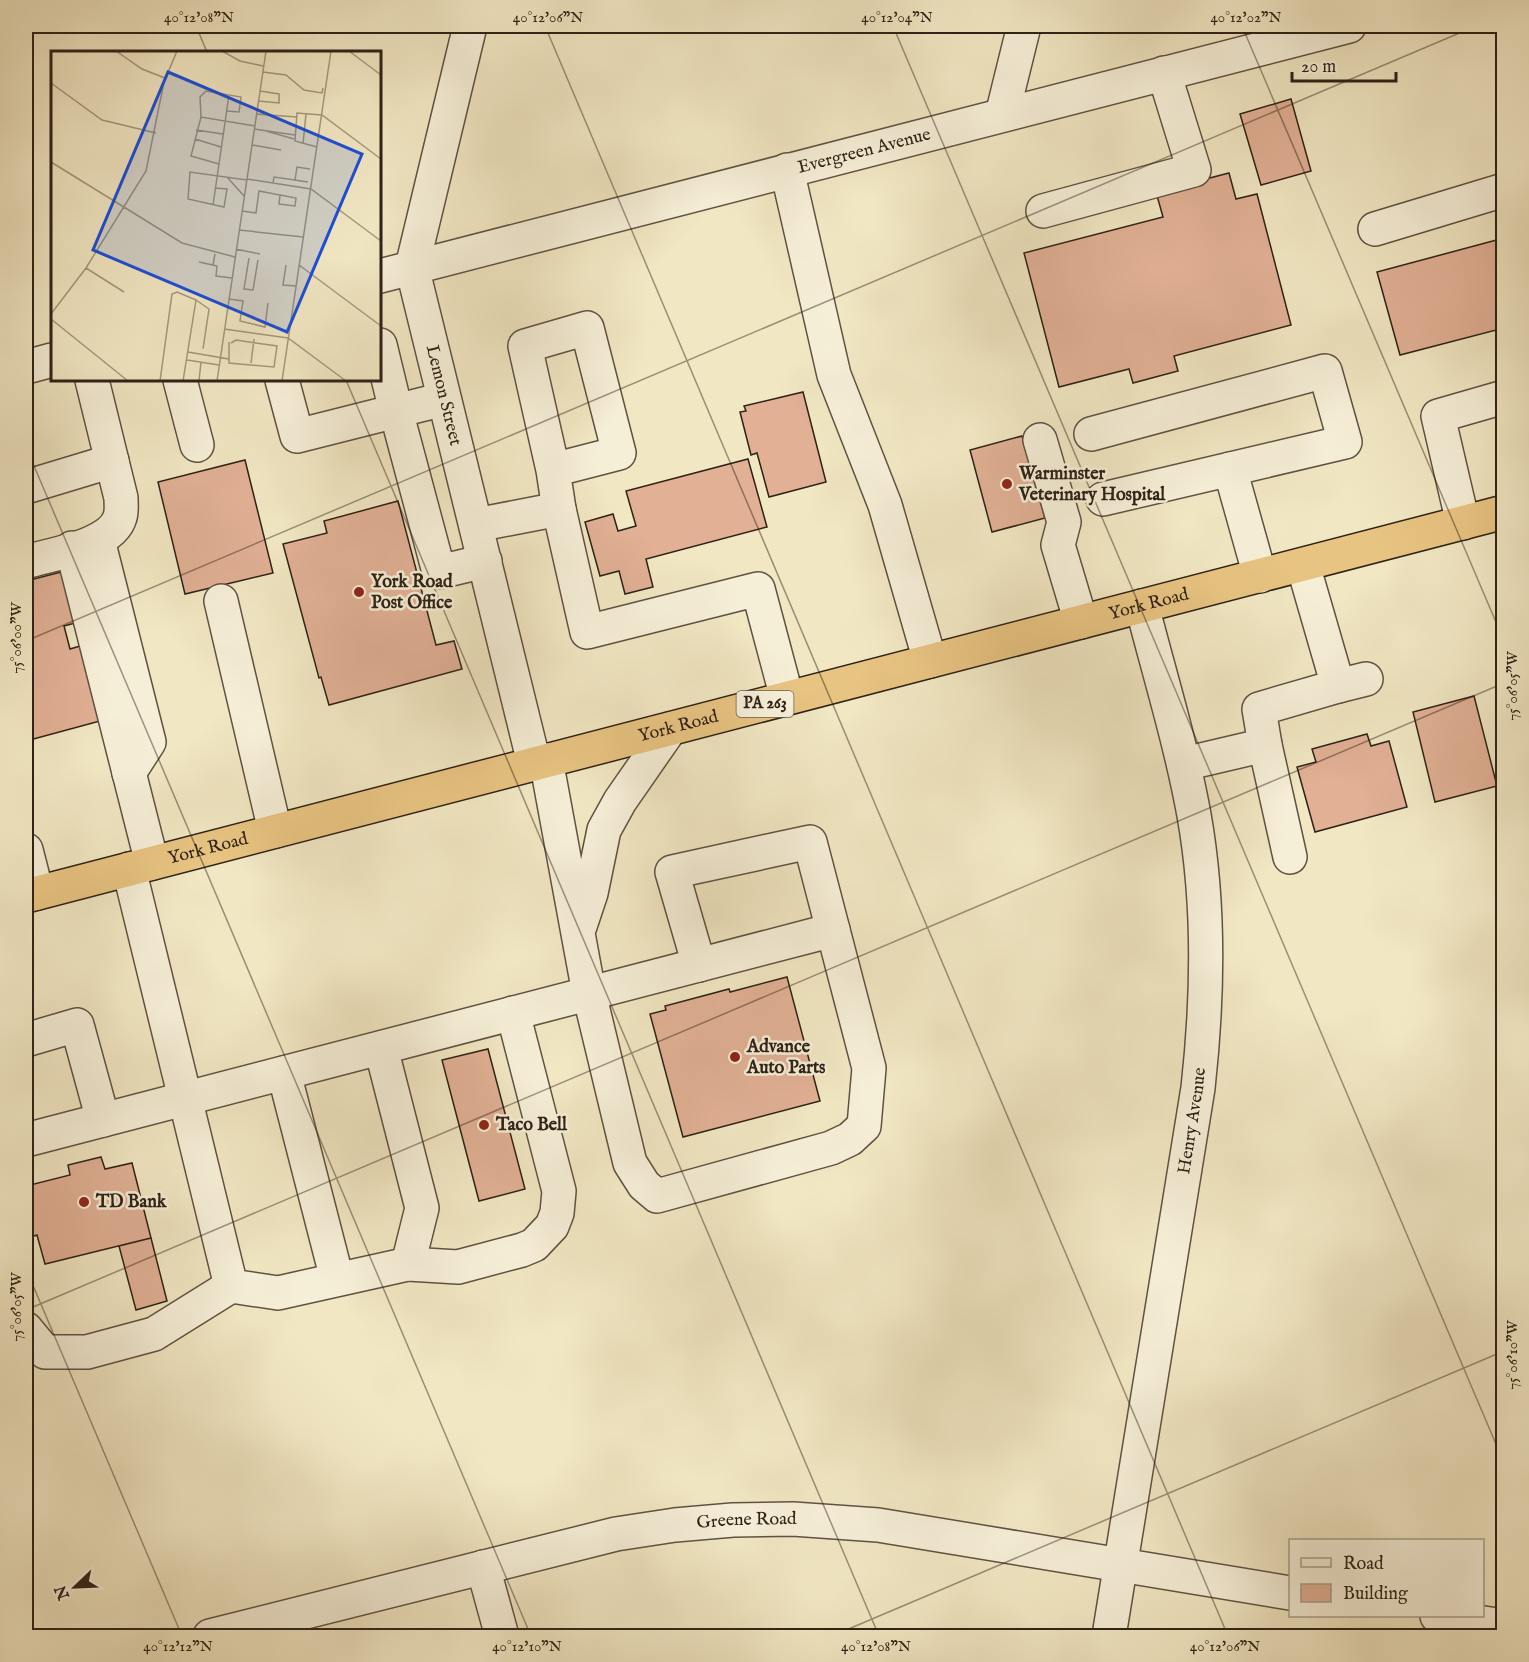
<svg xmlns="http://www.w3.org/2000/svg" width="1529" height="1662" font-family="'IM FELL English',serif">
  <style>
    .building { fill: #e1b095; stroke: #2e2117; stroke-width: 1.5 }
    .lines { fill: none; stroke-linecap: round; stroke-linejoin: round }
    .minor-casing { stroke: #5f5242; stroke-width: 36 }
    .highway-casing { stroke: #2e2117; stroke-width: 36 }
    .minor { stroke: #f6efd8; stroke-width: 33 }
    .highway { stroke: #e8c482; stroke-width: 33 }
    .ticks { fill: none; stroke: #2e2117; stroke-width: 1.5; stroke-opacity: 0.45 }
    .poi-dot { fill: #8f2418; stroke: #f6efd8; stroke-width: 2 }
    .labels { text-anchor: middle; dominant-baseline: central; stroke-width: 5; stroke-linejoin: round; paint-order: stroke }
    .shield { fill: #f6efd8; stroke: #6a5f51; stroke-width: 1.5 }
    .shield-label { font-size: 16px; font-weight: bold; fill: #2e2117 }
    .street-label { font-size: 18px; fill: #2e2117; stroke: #f6efd8 }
    .poi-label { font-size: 18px; font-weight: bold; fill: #2e2117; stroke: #f6efd8; text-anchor: start }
    .inset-road { fill: none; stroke: #a3987e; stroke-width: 1.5 }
    .view { fill: #1d4ed8; fill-opacity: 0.15; stroke: #1d4ed8; stroke-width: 3 }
    .inset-edge { fill: none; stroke: #2e2117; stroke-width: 3 }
    .neatline { fill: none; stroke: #2e2117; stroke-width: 2 }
    .ticks-label { font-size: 15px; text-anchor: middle; fill: #2e2117 }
  </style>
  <rect width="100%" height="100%" fill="#f1e7c3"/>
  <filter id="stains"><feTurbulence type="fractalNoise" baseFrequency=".00333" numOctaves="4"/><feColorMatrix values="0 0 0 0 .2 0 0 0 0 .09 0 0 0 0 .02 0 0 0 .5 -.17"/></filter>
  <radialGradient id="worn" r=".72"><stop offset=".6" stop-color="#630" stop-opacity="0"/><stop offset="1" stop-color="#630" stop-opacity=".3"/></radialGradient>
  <!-- building -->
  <path class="building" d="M1291 99 1311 171 1261 185 1240 114Z
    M1229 173 1236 199 1257 194 1291 325 1174 356 1178 371 1133 383 1129 369 1059 387 1024 253 1163 217 1156 192Z
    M1504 238V328L1400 355 1377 272Z
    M803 392 826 482 769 497 757 453 751 455 740 412 746 411 744 406Z
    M1022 436 1045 518 992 532 970 450Z
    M748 459 767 527 646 559 653 587 625 594 619 571 600 576 585 522 613 514 618 531 636 526 626 491Z
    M245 460 273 573 185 594 158 482Z
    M398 501 436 645 454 641 462 669 329 705 321 677 319 678 283 544 327 533 324 521Z
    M65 571 79 622 64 626 70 649 80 646 100 721 26 741V581Z
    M1474 696 1497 786 1435 802 1413 712Z
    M1367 734 1371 746 1389 741 1407 807 1315 832 1297 767 1316 762 1312 749Z
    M787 977 820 1101 683 1137 650 1014 666 1010 665 1006 729 989 730 992Z
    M488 1049 525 1189 479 1201 442 1060Z
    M101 1157 105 1169 132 1163 151 1238 45 1264 37 1235 31 1237 26 1217V1186L70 1175 68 1165Z
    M151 1238 167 1301 136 1310 119 1246Z"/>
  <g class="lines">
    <!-- minor casing -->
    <g class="minor-casing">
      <g id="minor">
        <path id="s1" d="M470 26 412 267 534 763"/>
        <path d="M1002 115 1024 26"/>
        <path d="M787 170 834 375 885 505 930 661"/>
        <path d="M1043 211 1194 170 1164 73"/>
        <path d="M1375 229 1504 190"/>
        <path id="s2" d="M380 276 1349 26"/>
        <path d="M26 367 52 360"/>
        <path d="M180 380 197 445"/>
        <path d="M282 380 297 436 396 411 380 345"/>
        <path d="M444 399 396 411 439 572 485 561"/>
        <path d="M1091 434 1325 371 1345 442 1103 499"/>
        <path d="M1040 440 1064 522 1058 545 1081 622"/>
        <path d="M1230 469 1260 576"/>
        <path d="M553 470 525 346 587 328 619 453 553 470 559 509 587 632 758 589 787 698"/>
        <path d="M26 487 112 461"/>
        <path d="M1463 523 1438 416 1504 397"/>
        <path d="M476 525 559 509"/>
        <path d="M98 540 149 742 129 773"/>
        <path d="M72 548 152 863"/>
        <path d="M26 562C51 554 112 546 120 517 122 511 121 503 121 498L92 380"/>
        <path d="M221 601 275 831"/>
        <path d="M1338 686 1366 679"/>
        <path d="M1265 745 1259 709 1338 686 1303 565"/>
        <path d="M546 760 589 993 630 1163 644 1185 657 1196 831 1148 850 1139 864 1126 869 1068 810 842 672 872 699 965"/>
        <path d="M1184 764 1265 745 1290 857"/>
        <path d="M26 850 37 893"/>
        <path d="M129 869 231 1286 278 1293 408 1264 458 1267 522 1250 534 1245 552 1226 557 1213 559 1191 513 1013"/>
        <path d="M580 926 591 893 604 830 620 801 670 729"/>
        <path d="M26 1040 77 1025 103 1120"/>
        <path d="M381 1048 422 1208 408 1264"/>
        <path d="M284 1073 337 1279"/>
        <path d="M26 1140 833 930"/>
        <path d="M26 1329 45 1352H87L154 1334 231 1286"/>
        <path d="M483 1567 502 1636"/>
        <path d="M1437 1616 1504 1626"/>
        <path id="s3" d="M210 1636 616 1534 675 1525 733 1520 793 1519 878 1525 1290 1593"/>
        <path id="s4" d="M1109 1636 1198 1088C1208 998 1210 905 1194 815 1181 744 1160 676 1142 606"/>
      </g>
    </g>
    <!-- highway casing -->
    <g class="highway-casing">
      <g id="highway">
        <path id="s5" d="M26 896 1504 512"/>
      </g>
    </g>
    <!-- minor -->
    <use href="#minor" class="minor"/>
    <!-- highway -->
    <use href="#highway" class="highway"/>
  </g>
  <!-- ticks -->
  <path class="ticks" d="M196 26 207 52M545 26 1228 1636M893 26 1504 1463M1242 26 1504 641M346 380 879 1636M26 447 531 1636M26 641 1476 26M26 1269 182 1636M26 1310 1504 683M832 1636 1504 1351"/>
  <!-- markers -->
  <g class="poi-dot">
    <circle cx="1007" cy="484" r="6"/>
    <circle cx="359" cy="592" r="6"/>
    <circle cx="735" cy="1057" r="6"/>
    <circle cx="484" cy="1125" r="6"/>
    <circle cx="84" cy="1202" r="6"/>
  </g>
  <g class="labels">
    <!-- shield labels -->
    <rect class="shield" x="736.5" y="691" width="57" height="26" rx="4.5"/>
    <g class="shield-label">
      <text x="765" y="704">PA 263</text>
    </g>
    <!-- street labels -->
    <g class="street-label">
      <text stroke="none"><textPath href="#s2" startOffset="500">Evergreen Avenue</textPath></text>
      <text stroke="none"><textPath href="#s1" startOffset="380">Lemon Street</textPath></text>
      <text stroke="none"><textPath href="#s5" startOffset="1160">York Road</textPath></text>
      <text stroke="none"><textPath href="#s5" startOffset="674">York Road</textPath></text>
      <text stroke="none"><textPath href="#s5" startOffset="188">York Road</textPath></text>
      <text stroke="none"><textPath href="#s4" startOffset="522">Henry Avenue</textPath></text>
      <text stroke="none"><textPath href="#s3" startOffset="550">Greene Road</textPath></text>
    </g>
    <!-- poi labels -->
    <g class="poi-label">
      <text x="1019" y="474">Warminster<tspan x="1019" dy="21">Veterinary Hospital</tspan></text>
      <text x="371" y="582">York Road<tspan x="371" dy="21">Post Office</tspan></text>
      <text x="747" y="1047">Advance<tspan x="747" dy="21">Auto Parts</tspan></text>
      <text x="496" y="1125">Taco Bell</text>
      <text x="96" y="1202">TD Bank</text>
    </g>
  </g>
  <!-- overview -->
  <g transform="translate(51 51)">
    <rect width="330" height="330" fill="#f1e7c3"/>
    <path class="inset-road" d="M65 0 91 18 114 27M171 0 189 10 212 15M298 0 330 24M212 21 235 24 253 39 271 42 272 37M0 32 51 69 105 82M207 50 228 52V43L209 40M205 63 246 66M150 66 149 46 155 40 190 46 188 61 176 60M203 78 244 84M145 79 172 83M215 80 243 88M144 88 170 96M252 93 255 63M201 94 230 99M266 96 244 90 246 62 271 64 330 108M0 111 131 192 184 206M168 113 140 105 150 66 204 75M176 126 193 145M196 128 260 138 330 190M257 131 244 129 246 116 259 118M222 132 223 126 244 129M164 137 176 138 173 156 137 148 139 121 196 129M162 154 178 44M191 160 205 162 208 140 229 144 228 153 244 155 245 147 229 144M188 179 252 186M185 198 209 203M198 207 193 238 202 239 207 209M148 211 162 214 164 203M162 214 166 215 165 225 181 227M235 214 232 234 245 235M248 214 330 275M35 217 73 241M178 248 192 250 189 270 214 276 217 252M145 249 158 258 152 298M0 263 35 217 95 120 113 31 126 0M0 268 77 330M173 278 237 287 295 330M137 301 178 308V291M178 308V312L223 316 226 295 185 289 180 292M136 309 168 314M200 312 203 288M109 330 121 243 126 241 145 249 132 330M148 330 150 311M166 330 215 0M231 330 280 0"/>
    <path class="view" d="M117 21 311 103 236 281 42 199Z"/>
    <rect width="330" height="330" class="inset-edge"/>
  </g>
  <!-- margin -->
  <rect width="1529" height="1662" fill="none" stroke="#f1e7c3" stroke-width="66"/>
  <!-- legend -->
  <rect x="1289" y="1539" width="195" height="78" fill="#f6efd8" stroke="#a69d8b" stroke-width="1.5"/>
  <rect x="1301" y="1558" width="30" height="9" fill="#f6efd8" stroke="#a69d8b" stroke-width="1.5"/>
  <text x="1343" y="1569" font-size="18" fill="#2e2117">Road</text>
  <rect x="1301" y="1584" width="30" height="18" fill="#e1b095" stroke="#a69d8b" stroke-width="1.5"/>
  <text x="1343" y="1599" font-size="18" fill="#2e2117">Building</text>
  <!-- north arrow -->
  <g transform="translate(75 1587) rotate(247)" stroke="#f6efd8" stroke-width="4.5" paint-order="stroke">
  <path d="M0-4.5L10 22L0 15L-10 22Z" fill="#2e2117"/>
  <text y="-9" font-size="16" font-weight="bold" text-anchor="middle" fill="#2e2117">N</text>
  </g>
  <!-- scale -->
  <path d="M1292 72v9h104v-9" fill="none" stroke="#2e2117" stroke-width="3"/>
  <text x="1301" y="72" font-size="18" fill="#2e2117" stroke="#f6efd8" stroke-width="4.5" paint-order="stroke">20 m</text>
  <rect x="33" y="33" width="1463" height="1596" class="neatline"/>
  <g class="ticks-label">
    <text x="199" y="22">40°12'08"N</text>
    <text x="548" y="22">40°12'06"N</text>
    <text x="897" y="22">40°12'04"N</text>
    <text x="1246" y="22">40°12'02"N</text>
    <text transform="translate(16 638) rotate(-90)" y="5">75°06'00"W</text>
    <text transform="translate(1512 686) rotate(-90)" y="5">75°06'05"W</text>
    <text transform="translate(16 1307) rotate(-90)" y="5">75°06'05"W</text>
    <text transform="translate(1512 1355) rotate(-90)" y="5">75°06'10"W</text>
    <text x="178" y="1651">40°12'12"N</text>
    <text x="527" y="1651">40°12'10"N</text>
    <text x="876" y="1651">40°12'08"N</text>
    <text x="1225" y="1651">40°12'06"N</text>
  </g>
  <rect width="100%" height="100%" filter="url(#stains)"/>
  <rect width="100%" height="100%" fill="url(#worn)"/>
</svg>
